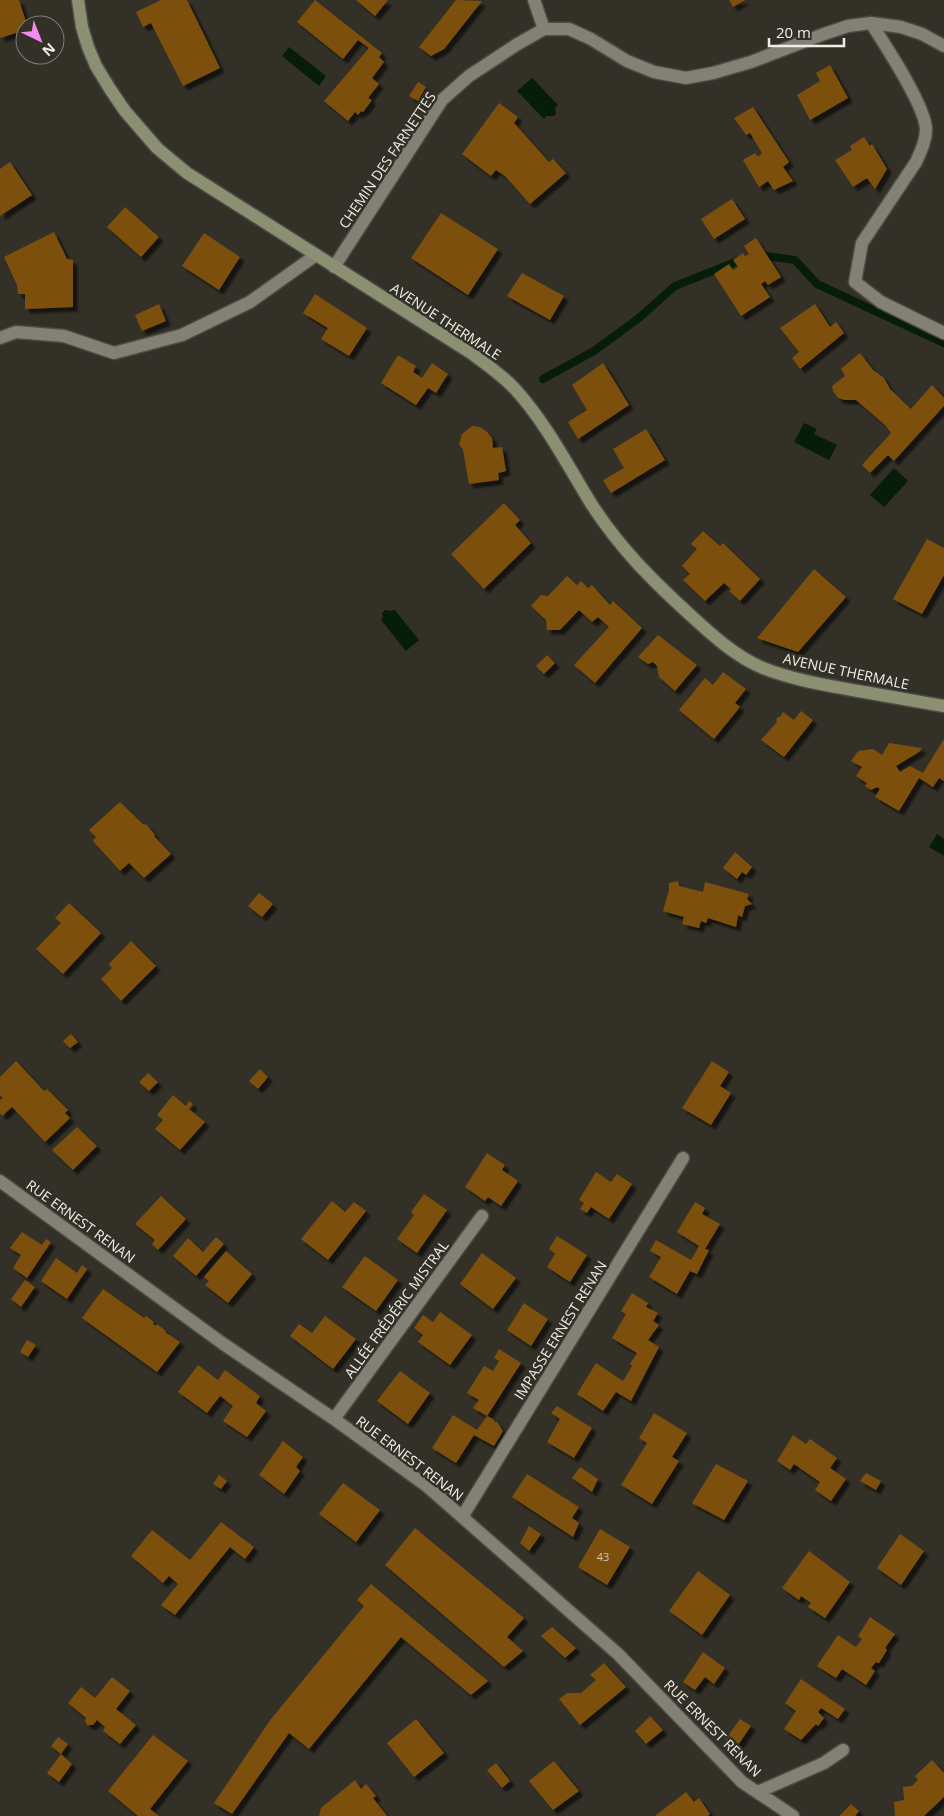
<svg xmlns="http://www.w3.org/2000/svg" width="944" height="1816" font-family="'Open Sans',sans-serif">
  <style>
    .water { fill: #061d09 }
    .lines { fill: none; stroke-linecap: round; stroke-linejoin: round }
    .stream { stroke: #061d09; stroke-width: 8 }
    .building { fill: #7d500c; filter: url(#shadow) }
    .minor-casing { stroke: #4d4b44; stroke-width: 15 }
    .secondary-casing { stroke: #4d4b44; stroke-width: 15 }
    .minor { stroke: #838176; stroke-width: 12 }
    .secondary { stroke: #8b9073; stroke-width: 12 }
    .labels { text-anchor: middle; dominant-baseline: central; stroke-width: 5; stroke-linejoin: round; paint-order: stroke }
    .number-label { font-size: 11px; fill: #d2c6b0 }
    .street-label { font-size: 14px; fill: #eeede7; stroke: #333027 }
  </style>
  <defs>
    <filter id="shadow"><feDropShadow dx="4.5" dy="4.5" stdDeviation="1" flood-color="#0009"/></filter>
  </defs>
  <rect width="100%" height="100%" fill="#333027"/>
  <!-- water -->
  <path class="water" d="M289 47 326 76 319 86 282 56Z
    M532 78 558 105 555 108 556 113 554 116H546L544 119 517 91Z
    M804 423 817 429 814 434 837 445 829 460 794 442Z
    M894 468 908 481 884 507 870 495Z
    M394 609 419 640 406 651 381 620 383 618 382 613 385 610 392 611Z
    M937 834 944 839V856L929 847Z"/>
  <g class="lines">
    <!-- stream -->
    <path class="stream" d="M758 255 795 260 817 284 944 343
      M543 379 594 351 639 318 675 286 743 259"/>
  </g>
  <!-- building -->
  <path class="building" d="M0 0H19L27 25H25V30L0 38Z
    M161 0H187L220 68 183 86 151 23 143 27 136 12Z
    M315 0 382 53 379 57 384 62 372 78 379 84 368 98 372 100 363 112 361 111 358 115 355 112 348 121 324 101 369 48 358 40 343 59 297 22Z
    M356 0H388L375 16Z
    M456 0 482 1 444 49 431 56 419 47Z
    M729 0H745L733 7Z
    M830 65 848 98 810 120 797 95 820 81 816 73Z
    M418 82 426 87 418 101 409 96Z
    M499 103 518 117 514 123 549 162 553 159 566 173 530 204 505 176 496 170 491 176 462 154Z
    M753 107 789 162 783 167 793 181 774 190 768 181 759 187 743 160 755 153 758 157 762 153 750 133 746 135 734 118Z
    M864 137 870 146 872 144 887 169 875 189 867 178 853 187 835 160 852 150 850 146Z
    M10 162 32 195 0 216V169Z
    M732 199 745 219 714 239 701 219Z
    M125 207 159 237 141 257 107 227Z
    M441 213 498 249 468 295 411 258Z
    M54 232 67 259 73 260V307L25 309V294H18L17 285 4 257Z
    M204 233 240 257 219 290 182 266Z
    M756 238 781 277 768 285 765 281 761 284 770 297 741 316 714 274 729 264 733 270 738 267 733 260 743 253 745 256 749 254 744 246Z
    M522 273 564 296 550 320 507 296Z
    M315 294 367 328 349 356 321 339 328 328 303 313Z
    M159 304 166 321 142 331 135 315Z
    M815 304 830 327 836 322 844 333 800 369 792 358 799 352 780 328Z
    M860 353 873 370 884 378 890 389 911 409 932 385 944 398V406L894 461 888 455 870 473 862 465 891 433 885 425 856 400H845L838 398 833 391 832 386 845 376 841 369Z
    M398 355 416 366 413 372 422 378 432 363 448 374 436 393 428 388 416 405 381 383Z
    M603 363 629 405 578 439 568 422 587 410 572 385Z
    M472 426 480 427 487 432 492 438 493 448 502 447 506 471 498 473 499 480 469 484 463 450 459 444 462 434Z
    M646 429 665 460 611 493 603 480 624 468 613 449Z
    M504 503 520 520 515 525 531 543 484 589 451 554Z
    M703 531 720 546 723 543 760 579 740 601 729 591 731 589 724 583 705 601 683 580 690 574 682 566 697 549 691 544Z
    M927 539 944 548V575L922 614 893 599Z
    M814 569 846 597 798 652 757 638Z
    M567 576 577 585 581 581 588 588 592 585 610 605 613 601 642 628 595 683 574 665 609 627 598 617 592 622 579 610 560 630H547L546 620 531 606 541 595 548 596Z
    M658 635 697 665 675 691 659 677 657 666 653 662 648 664 638 657Z
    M547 655 555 663 544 674 536 666Z
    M723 672 746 689 735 703 740 707 714 739 679 710 705 678 713 685Z
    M801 711 813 720 784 757 761 740 777 722 776 720 778 717H780L783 712 794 720Z
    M944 739V781L939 778 933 787 919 778 899 811 875 797 880 789 877 787 871 790 865 786 867 783 856 776 862 767 851 761 858 751 873 749 882 755 889 743 922 748 919 752 896 766 900 772 910 766 923 773Z
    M120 802 144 825 146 824 155 835 154 836 171 854 144 878 129 863 120 871 93 841 96 837 89 830Z
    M735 852 752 867 746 875 742 872 737 879 723 868Z
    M678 881 679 886 703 892 705 882 749 894 747 899 752 904 745 906 742 917 738 915 736 927 708 918 706 923 701 921 699 928 682 924 684 917 663 911 669 890V883Z
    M259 893 273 904 262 917 248 906Z
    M69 903 101 933 63 974 36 949 61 923 55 918Z
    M131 941 156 966 121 1001 101 979 112 968 109 964Z
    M71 1034 78 1042 70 1048 63 1041Z
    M16 1061 44 1091 47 1089 68 1110 65 1113 70 1118 45 1142 12 1107 2 1116 0 1113V1100L3 1098 0 1095V1077Z
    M712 1061 729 1072 720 1086 731 1093 711 1125 682 1108Z
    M260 1069 268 1077 258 1089 249 1081Z
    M148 1073 158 1082 149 1091 139 1082Z
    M173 1095 186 1106 189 1101 193 1104 189 1109 205 1122 180 1150 155 1129 163 1120 157 1115Z
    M77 1127 97 1146 73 1170 52 1150Z
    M487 1153 505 1165 502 1170 518 1181 501 1206 488 1197 485 1201 465 1187Z
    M596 1172 611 1182 617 1174 632 1184 609 1219 591 1207 587 1213 580 1209 584 1203 579 1200Z
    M424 1194 447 1210 417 1253 397 1239 414 1215 411 1212Z
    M161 1196 186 1219 158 1250 152 1244 155 1240 135 1224Z
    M332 1201 345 1212 354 1202 366 1211 328 1260 301 1239Z
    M695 1202 705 1208 702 1214 720 1224 705 1249 709 1250 697 1274 690 1271 677 1294 649 1277 661 1257 650 1251 656 1240 691 1260 699 1246 677 1232Z
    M22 1232 42 1245 46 1239 51 1242 27 1278 13 1268 21 1255 10 1248Z
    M557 1236 587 1255 570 1282 547 1267 555 1254 549 1249Z
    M216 1237 224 1244 196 1276 173 1256 188 1238 203 1252Z
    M226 1251 252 1274 228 1303 205 1285 209 1281 204 1277Z
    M482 1253 516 1278 493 1309 460 1284Z
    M365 1256 398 1280 376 1311 342 1287Z
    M56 1258 77 1273 82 1265 87 1269 67 1299 41 1281Z
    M25 1280 35 1287 21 1307 11 1299Z
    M103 1289 144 1318 146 1316 154 1322 153 1324 156 1326 157 1324 166 1331 165 1332 180 1342 157 1372 82 1318Z
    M632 1293 648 1303 646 1307 658 1313 653 1321 659 1325 648 1340 659 1347 631 1401 616 1392 603 1411 577 1394 596 1363 623 1381 632 1366 630 1364 637 1353 612 1338 626 1314 621 1311Z
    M524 1303 548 1319 531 1346 507 1330Z
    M440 1312 472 1335 450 1365 418 1342 423 1335 414 1328 423 1315 433 1322Z
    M325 1316 356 1339 333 1369 290 1336 299 1324 312 1333Z
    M27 1340 36 1345 28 1357 20 1352Z
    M499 1349 521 1363 487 1416 473 1408 479 1400 467 1393 484 1366 493 1371 499 1361 494 1358Z
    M198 1365 218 1380 225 1370 260 1396 256 1403 266 1411 247 1437 223 1421 233 1406 223 1398 220 1396 207 1413 178 1392Z
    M400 1371 430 1393 408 1424 377 1401Z
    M557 1406 592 1428 574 1458 547 1442 560 1419 551 1413Z
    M654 1413 687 1433 672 1457 679 1461 652 1504 621 1485 647 1443 639 1438Z
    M453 1415 477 1430 487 1416 493 1419 495 1422H497L503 1431 494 1446 474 1435 456 1463 432 1448Z
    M793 1435 806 1444 810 1439 837 1458 830 1468 846 1479 831 1501 815 1490 820 1482 794 1464 790 1470 777 1461Z
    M283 1441 303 1457 296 1467 300 1471 284 1494 259 1475Z
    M716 1464 748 1481 724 1520 692 1503Z
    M580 1467 598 1479 592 1492 572 1478Z
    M866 1473 881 1481 876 1490 860 1481Z
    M527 1474 579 1507 572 1518 579 1523 573 1537 512 1497Z
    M219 1475 227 1481 221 1489 213 1484Z
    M343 1483 380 1510 356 1542 319 1514Z
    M221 1522 254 1547 245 1559 230 1547 175 1615 161 1605 178 1584 169 1576 163 1583 131 1556 152 1530 190 1560Z
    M529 1526 541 1534 529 1551 520 1543Z
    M415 1528 524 1618 507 1637 523 1651 504 1667 385 1565Z
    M600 1529 630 1547 607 1585 578 1567Z
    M900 1534 924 1551 901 1585 877 1568Z
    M809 1551 850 1582 825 1618 808 1607 811 1603 801 1596 799 1600 782 1588Z
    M698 1571 730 1595 702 1635 669 1611Z
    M371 1584 488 1681 471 1695 401 1637 309 1749 289 1733 232 1814 214 1803 271 1719 364 1606 357 1600Z
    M870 1617 895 1634 885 1648 887 1650 879 1663 876 1662 871 1668 875 1671 866 1685 842 1669 836 1678 817 1666 838 1635 856 1647 862 1639 858 1636Z
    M552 1627 576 1648 565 1658 541 1636Z
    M703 1652 725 1668 714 1684 705 1677 695 1690 683 1682Z
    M604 1663 626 1687 580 1725 559 1699 567 1693H581L596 1680 590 1675Z
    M112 1677 130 1691 116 1709 136 1725 120 1744 103 1731 105 1727 97 1720 93 1725H87L85 1721 86 1718 68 1703 81 1687 95 1698Z
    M801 1679 845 1709 838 1719 821 1708 818 1712 824 1718 818 1726 816 1724 801 1740 784 1729 796 1711 785 1703Z
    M650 1716 663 1730 646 1744 635 1731Z
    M416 1719 444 1753 414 1777 387 1743Z
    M740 1719 751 1726 734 1751 725 1740Z
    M153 1735 188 1761 150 1809 159 1816H138L108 1791Z
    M58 1737 68 1744 61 1754 72 1764 59 1782 47 1773 61 1754 51 1746Z
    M932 1760 944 1773V1797L924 1816H895L894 1802 904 1800 903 1787 912 1786 918 1780 915 1776Z
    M554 1761 579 1791 553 1810 529 1781Z
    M496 1763 510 1781 502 1788 487 1770Z
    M355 1780 361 1789 366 1784 376 1796 373 1798 387 1816H319L321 1808Z
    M686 1792 694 1802 699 1798 710 1814 708 1816H655Z
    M851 1804 859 1811 855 1816H839Z"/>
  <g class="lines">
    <!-- minor casing -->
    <g class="minor-casing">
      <path id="minor" d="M534 0 544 29
        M871 23C885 45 925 105 926 129 926 141 921 151 916 162L862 243 855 282 881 302 944 333
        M334 267 442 100 469 76 516 45 544 29H569L591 39 627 61 654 72 686 78 713 73 751 62 824 34 848 26 871 23 901 27 922 34 944 46
        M0 338 16 332 64 336 114 353 182 335 250 302 316 255
        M0 1181 222 1343 334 1419 428 1487 618 1654 742 1782 793 1816
        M334 1419 482 1216
        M462 1517 683 1158
        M758 1792 824 1763 843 1750"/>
    </g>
    <!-- secondary casing -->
    <g class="secondary-casing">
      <path id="secondary" d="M78 0 82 27 88 47 96 66 110 89 125 111 157 148 187 173 471 353C486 364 502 375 515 389 546 423 568 466 592 505 620 548 650 578 687 612 710 633 734 656 763 668 793 680 826 685 858 691 887 696 915 701 944 706"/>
    </g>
    <!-- minor -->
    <use href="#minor" class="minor"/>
    <!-- secondary -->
    <use href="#secondary" class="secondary"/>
  </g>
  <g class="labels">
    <!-- number labels -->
    <g class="number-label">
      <text x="603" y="1556">43</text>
    </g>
    <!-- street labels -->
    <g class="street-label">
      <text transform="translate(387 160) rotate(-56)">CHEMIN DES FARNETTES</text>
      <text transform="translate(446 321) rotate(33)">AVENUE THERMALE</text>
      <text transform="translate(846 671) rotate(12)">AVENUE THERMALE</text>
      <text transform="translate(81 1221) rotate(36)">RUE ERNEST RENAN</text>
      <text transform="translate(396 1309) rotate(-54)">ALLÉE FRÉDÉRIC MISTRAL</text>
      <text transform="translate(560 1330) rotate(-58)">IMPASSE ERNEST RENAN</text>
      <text transform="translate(410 1458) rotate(37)">RUE ERNEST RENAN</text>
      <text transform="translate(713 1728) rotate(45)">RUE ERNEST RENAN</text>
    </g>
  </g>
  <!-- north arrow -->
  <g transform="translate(40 40) rotate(137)"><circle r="24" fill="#333027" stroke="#7e7c74"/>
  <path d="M0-4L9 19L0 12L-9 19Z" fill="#f38af2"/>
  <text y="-8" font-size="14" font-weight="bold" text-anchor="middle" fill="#eeede7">N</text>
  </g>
  <!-- scale -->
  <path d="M769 38v8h75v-8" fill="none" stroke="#eeede7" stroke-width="2.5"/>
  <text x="776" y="38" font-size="15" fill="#eeede7" stroke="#333027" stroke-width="4" paint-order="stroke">20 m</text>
</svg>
